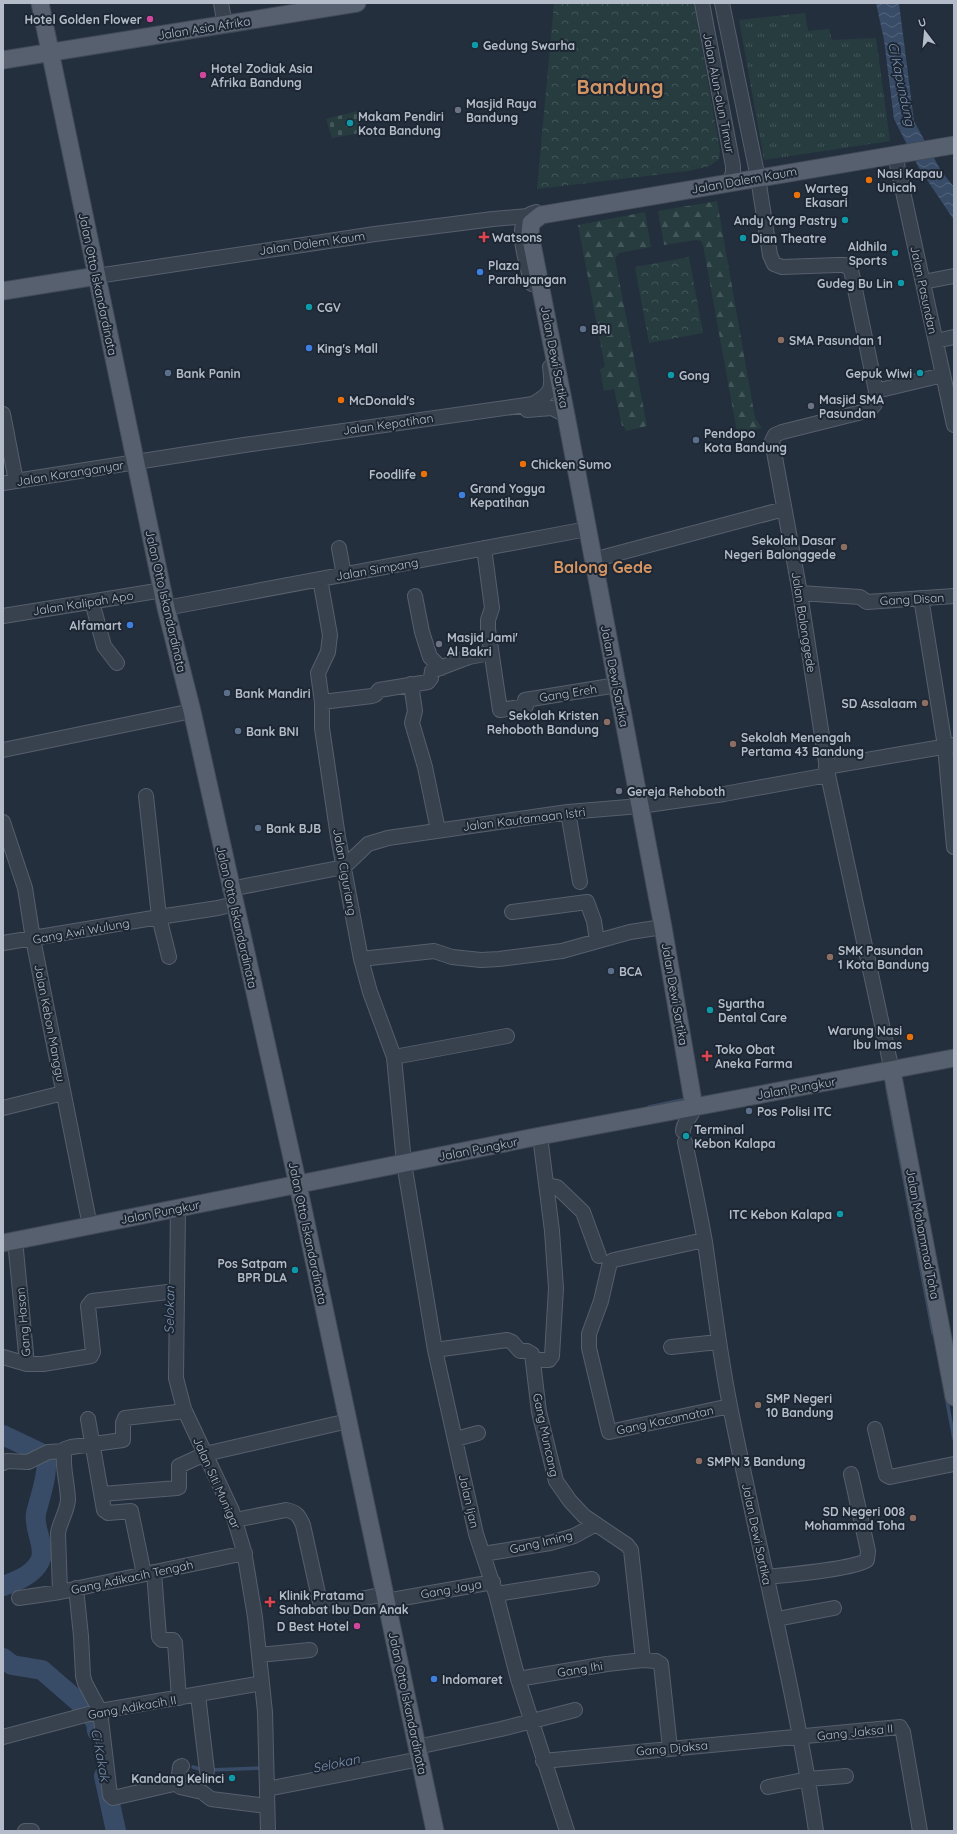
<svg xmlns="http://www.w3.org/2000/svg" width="957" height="1834" font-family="Quicksand,sans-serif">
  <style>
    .grass { fill: url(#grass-tufts) }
    .forest { fill: url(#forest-firs) }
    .cemetery { fill: url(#cemetery-stones) }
    .park { fill: url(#park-crowns) }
    .water { fill: url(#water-waves) }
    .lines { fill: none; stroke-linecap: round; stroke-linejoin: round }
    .stream { stroke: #394c67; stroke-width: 3.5 }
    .river { stroke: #394c67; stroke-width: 20 }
    .minor-casing { stroke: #565f6c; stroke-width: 16 }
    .major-casing { stroke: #414a57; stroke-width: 19 }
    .minor { stroke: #38414e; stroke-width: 14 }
    .major { stroke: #56606e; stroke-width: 17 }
    .hotel-dot { fill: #d1479c; stroke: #1d2633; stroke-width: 1.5 }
    .culture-dot { fill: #0f9aa8; stroke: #1d2633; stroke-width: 1.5 }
    .worship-dot { fill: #6b7280; stroke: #1d2633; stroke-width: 1.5 }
    .food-dot { fill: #e8710a; stroke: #1d2633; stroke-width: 1.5 }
    .health-dot { fill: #e0444e; stroke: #1d2633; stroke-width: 1.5 }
    .shop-dot { fill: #3f7fe0; stroke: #1d2633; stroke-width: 1.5 }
    .service-dot { fill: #5c6f8a; stroke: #1d2633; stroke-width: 1.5 }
    .education-dot { fill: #8d6e63; stroke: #1d2633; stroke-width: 1.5 }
    .labels { text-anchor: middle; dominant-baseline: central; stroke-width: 4; stroke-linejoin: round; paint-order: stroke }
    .poi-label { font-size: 12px; font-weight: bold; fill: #b4bcc9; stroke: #1d2633; text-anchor: start }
    .street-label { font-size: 12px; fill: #b4bcc9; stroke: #1d2633 }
    .water-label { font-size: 13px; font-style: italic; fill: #7c92b1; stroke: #1d2633 }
    .district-label { font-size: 16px; font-weight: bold; fill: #d59563; stroke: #1d2633 }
    .town-label { font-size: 20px; font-weight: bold; fill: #d59563; stroke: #1d2633 }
  </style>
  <defs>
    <pattern id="grass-tufts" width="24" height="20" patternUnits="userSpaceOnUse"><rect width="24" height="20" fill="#263c3f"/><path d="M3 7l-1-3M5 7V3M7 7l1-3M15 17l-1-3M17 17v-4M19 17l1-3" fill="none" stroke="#435659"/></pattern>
    <pattern id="forest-firs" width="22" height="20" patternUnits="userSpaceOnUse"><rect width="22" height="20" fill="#263c3f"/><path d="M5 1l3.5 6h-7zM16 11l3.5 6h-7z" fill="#435659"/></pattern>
    <pattern id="cemetery-stones" width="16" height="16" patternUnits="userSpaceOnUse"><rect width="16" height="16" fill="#263c3f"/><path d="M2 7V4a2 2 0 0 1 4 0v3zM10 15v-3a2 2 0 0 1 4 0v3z" fill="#435659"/></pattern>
    <pattern id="park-crowns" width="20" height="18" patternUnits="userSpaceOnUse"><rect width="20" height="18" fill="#263c3f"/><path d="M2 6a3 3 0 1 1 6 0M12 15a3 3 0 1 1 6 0" fill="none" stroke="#435659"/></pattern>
    <pattern id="water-waves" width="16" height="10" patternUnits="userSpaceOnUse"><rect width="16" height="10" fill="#394c67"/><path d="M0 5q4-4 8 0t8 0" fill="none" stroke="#53647b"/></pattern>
  </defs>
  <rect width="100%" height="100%" fill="#242f3e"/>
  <!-- grass -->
  <path class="grass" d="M805 13 808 31 829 29 832 40 876 38 890 141 764 160 739 20Z"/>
  <!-- forest -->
  <path class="forest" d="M717 201 755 418 762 428 737 432 703 245 701 241 696 240 664 245 658 211Z
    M645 212 651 247 619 253 615 259 647 426 626 431 624 426H622L614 389 604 391 600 369 605 367 578 225Z"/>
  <!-- cemetery -->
  <path class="cemetery" d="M358 111 360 133 332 138 326 119Z"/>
  <!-- park -->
  <path class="park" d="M554 3H694L720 150 719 159 710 166 688 171 537 189Z
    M689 257 703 333 649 343 635 267Z"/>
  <!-- water -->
  <path class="water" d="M876 3H899L914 121 941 171 954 187V220L919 168 894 119 884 40Z"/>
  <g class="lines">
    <!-- stream -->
    <path class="stream" d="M887 1088 933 1333
      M649 1107 687 1099
      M946 1396 954 1439
      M12 1583 18 1596
      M193 1767 203 1770
      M209 1770 263 1768"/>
    <!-- river -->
    <path class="river" d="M3 1435 43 1454C52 1463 39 1501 36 1513 33 1530 47 1547 40 1561 33 1575 17 1581 3 1586
      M3 1658 12 1665 42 1670 88 1710 96 1723 97 1731
      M104 1776 116 1831"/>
    <!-- minor casing -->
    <g class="minor-casing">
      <path id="minor" d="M221 3 225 25
        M702 3 733 166V173L729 183
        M722 3 758 178 770 255 774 264 782 267 837 265H845L851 270 876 391 875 404 870 410 782 432 775 435 772 441 800 593 828 775 892 1071
        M895 155 954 425
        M97 276 375 234 493 219 528 216
        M923 282 954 276
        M532 284C528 266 509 218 536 212
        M936 341 954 337
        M876 391 943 375
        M527 410 552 408 566 415
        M3 414 16 481
        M3 483 244 445 533 404C552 393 553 389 550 367
        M339 548 344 575
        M484 548 492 608 488 620V629L500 710 526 706 525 700 617 685
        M593 560 784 509
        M320 579 330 635 328 652 318 673 322 702V728L338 837 361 959 370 992 394 1057 404 1163 435 1350 468 1498 476 1534 496 1594 518 1679 567 1831
        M800 593 860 597 867 602 954 596
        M415 596 422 632 430 657 441 668
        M921 598 945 746 954 847
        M92 602 104 646 117 663
        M166 608 587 529
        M3 616 163 590
        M411 684 415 711 412 723 425 767 438 830
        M322 702 372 696 375 695 379 690 428 682 431 678 432 671 469 657 490 653
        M3 750 192 711
        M826 767 954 745
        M146 796 159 917 218 908 234 904
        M568 812 580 882
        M3 822 25 888 33 939 90 1226
        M230 889 344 867 368 844 388 838 568 812 640 806 724 794 828 775
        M512 912 587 902 594 921 597 941
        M3 943 159 917 169 957
        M361 959 434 951 452 957 481 960 499 959 562 951 630 932 663 927
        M394 1057 507 1036
        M3 1108 63 1093
        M683 1131C683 1121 693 1117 694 1107
        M685 1142C692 1175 699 1208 705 1242 713 1297 719 1351 730 1406 758 1548 795 1688 816 1831
        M547 1185 557 1187 583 1212 599 1256
        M178 1208 176 1378 184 1409 232 1511 244 1551 255 1617 265 1712 268 1831
        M15 1240 27 1364H43L91 1356 93 1352 88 1306 92 1301 176 1291
        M704 1240 614 1260 610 1262 601 1301 589 1334V1348L609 1432 730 1406
        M671 1347 718 1342
        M435 1350 507 1340 512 1342 520 1351H527L532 1354 539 1412 556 1481 570 1501 584 1516 627 1545 631 1550 643 1660 656 1661 661 1664 670 1748
        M3 1357 27 1364
        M533 1360H549L552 1356 556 1288 552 1231 540 1136
        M88 1419 104 1510 108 1513 131 1511 144 1574
        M875 1429 886 1475 890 1477 954 1464
        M456 1439 478 1433
        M3 1463 7 1461 28 1462 48 1452 64 1451
        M102 1494 177 1488 179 1487V1466L205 1454 348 1421
        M235 1520 286 1510C297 1512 299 1516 303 1525L321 1607 385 1594
        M483 1554 550 1543 574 1536 596 1524
        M154 1572 159 1637 162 1640H173L175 1643 179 1698
        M767 1577C785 1575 855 1569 867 1560L868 1551 851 1474
        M76 1588 81 1636 83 1676 85 1683 100 1711 110 1795 113 1798 178 1783 180 1767 182 1766
        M60 1592 58 1533C60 1521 67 1512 68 1500 68 1484 61 1464 65 1449L71 1447 123 1440V1423L125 1418 185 1411
        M496 1594 592 1579
        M19 1598 60 1592 245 1553
        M386 1601 493 1582
        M777 1619 834 1608
        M259 1655 310 1650
        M518 1679 607 1664 643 1660
        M198 1695 207 1771
        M3 1737 100 1711 262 1683
        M417 1747 501 1729 575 1710
        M543 1761 900 1727 903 1732 920 1831
        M178 1783 180 1787 202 1792 211 1799 267 1806
        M768 1787 808 1779 846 1776
        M267 1789 420 1759
        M25 1831H32"/>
    </g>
    <!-- major casing -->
    <g class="major-casing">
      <path id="major" d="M40 3 166 608 192 711 298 1185 435 1831
        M3 60 357 3
        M3 291 97 276
        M892 1071 954 1397
        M694 1107 663 927 566 415 530 234 531 223 541 215 954 145
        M3 1243 540 1136 954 1058"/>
    </g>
    <!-- minor -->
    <use href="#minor" class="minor"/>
    <!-- major -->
    <use href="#major" class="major"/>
  </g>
  <!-- markers -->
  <g class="hotel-dot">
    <circle cx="150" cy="19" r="4"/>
    <circle cx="203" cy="75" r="4"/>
    <circle cx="357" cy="1626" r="4"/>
  </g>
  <g class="culture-dot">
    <circle cx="475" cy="45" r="4"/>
    <circle cx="350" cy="123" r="4"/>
    <circle cx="845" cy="220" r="4"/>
    <circle cx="743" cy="238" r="4"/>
    <circle cx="895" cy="253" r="4"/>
    <circle cx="901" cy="283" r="4"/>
    <circle cx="309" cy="307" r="4"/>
    <circle cx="920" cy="373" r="4"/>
    <circle cx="671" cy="375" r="4"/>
    <circle cx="710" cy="1010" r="4"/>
    <circle cx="686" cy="1136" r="4"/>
    <circle cx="840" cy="1214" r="4"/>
    <circle cx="295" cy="1270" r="4"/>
    <circle cx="232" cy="1778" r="4"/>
  </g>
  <g class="worship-dot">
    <circle cx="458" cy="110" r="4"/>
    <circle cx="811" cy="406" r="4"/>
    <circle cx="439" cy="644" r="4"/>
    <circle cx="619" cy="791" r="4"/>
  </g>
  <g class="food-dot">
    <circle cx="869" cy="180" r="4"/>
    <circle cx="797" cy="195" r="4"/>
    <circle cx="341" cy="400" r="4"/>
    <circle cx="523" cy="464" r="4"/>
    <circle cx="424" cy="474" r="4"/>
    <circle cx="910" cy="1037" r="4"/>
  </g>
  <g class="health-dot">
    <path d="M482 231h4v4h4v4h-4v4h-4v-4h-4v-4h4z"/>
    <path d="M705 1050h4v4h4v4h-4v4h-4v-4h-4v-4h4z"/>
    <path d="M268 1596h4v4h4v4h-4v4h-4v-4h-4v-4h4z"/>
  </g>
  <g class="shop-dot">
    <circle cx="480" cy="272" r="4"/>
    <circle cx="309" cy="348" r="4"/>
    <circle cx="462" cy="495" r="4"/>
    <circle cx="130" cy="625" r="4"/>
    <circle cx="434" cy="1679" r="4"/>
  </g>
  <g class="service-dot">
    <circle cx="583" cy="329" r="4"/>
    <circle cx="168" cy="373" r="4"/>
    <circle cx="696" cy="440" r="4"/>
    <circle cx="227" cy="693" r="4"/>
    <circle cx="238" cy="731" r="4"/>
    <circle cx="258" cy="828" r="4"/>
    <circle cx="611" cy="971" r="4"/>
    <circle cx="749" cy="1111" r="4"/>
  </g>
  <g class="education-dot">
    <circle cx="781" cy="340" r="4"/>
    <circle cx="844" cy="547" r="4"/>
    <circle cx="925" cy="703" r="4"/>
    <circle cx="607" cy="722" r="4"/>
    <circle cx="733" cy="744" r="4"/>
    <circle cx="830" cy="957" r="4"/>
    <circle cx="758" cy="1405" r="4"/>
    <circle cx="699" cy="1461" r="4"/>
    <circle cx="913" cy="1518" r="4"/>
  </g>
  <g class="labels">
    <!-- poi labels -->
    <g class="poi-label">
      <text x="142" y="19" text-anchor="end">Hotel Golden Flower</text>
      <text x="483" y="45">Gedung Swarha</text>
      <text x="211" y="68">Hotel Zodiak Asia<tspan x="211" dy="14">Afrika Bandung</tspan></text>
      <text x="466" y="103">Masjid Raya<tspan x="466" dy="14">Bandung</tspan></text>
      <text x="358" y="116">Makam Pendiri<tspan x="358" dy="14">Kota Bandung</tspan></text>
      <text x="877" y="173">Nasi Kapau<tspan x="877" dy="14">Unicah</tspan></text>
      <text x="805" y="188">Warteg<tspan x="805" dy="14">Ekasari</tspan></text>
      <text x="837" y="220" text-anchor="end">Andy Yang Pastry</text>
      <text x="492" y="237">Watsons</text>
      <text x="751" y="238">Dian Theatre</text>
      <text x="887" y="246" text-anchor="end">Aldhila<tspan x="887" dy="14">Sports</tspan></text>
      <text x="488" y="265">Plaza<tspan x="488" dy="14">Parahyangan</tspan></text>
      <text x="893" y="283" text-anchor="end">Gudeg Bu Lin</text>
      <text x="317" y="307">CGV</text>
      <text x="591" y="329">BRI</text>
      <text x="789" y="340">SMA Pasundan 1</text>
      <text x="317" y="348">King's Mall</text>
      <text x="176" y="373">Bank Panin</text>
      <text x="912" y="373" text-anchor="end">Gepuk Wiwi</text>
      <text x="679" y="375">Gong</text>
      <text x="819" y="399">Masjid SMA<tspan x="819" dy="14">Pasundan</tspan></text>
      <text x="349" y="400">McDonald's</text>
      <text x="704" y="433">Pendopo<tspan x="704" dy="14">Kota Bandung</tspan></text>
      <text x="531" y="464">Chicken Sumo</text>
      <text x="416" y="474" text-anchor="end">Foodlife</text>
      <text x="470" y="488">Grand Yogya<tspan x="470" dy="14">Kepatihan</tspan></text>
      <text x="836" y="540" text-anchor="end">Sekolah Dasar<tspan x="836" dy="14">Negeri Balonggede</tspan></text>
      <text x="122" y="625" text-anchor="end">Alfamart</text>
      <text x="447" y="637">Masjid Jami'<tspan x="447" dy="14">Al Bakri</tspan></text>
      <text x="235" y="693">Bank Mandiri</text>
      <text x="917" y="703" text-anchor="end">SD Assalaam</text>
      <text x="599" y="715" text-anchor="end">Sekolah Kristen<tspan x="599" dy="14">Rehoboth Bandung</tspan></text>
      <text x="246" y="731">Bank BNI</text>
      <text x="741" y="737">Sekolah Menengah<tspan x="741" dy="14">Pertama 43 Bandung</tspan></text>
      <text x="627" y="791">Gereja Rehoboth</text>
      <text x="266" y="828">Bank BJB</text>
      <text x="838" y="950">SMK Pasundan<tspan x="838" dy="14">1 Kota Bandung</tspan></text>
      <text x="619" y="971">BCA</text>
      <text x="718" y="1003">Syartha<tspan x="718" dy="14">Dental Care</tspan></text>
      <text x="902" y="1030" text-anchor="end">Warung Nasi<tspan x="902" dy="14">Ibu Imas</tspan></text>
      <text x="715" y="1049">Toko Obat<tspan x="715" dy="14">Aneka Farma</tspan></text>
      <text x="757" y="1111">Pos Polisi ITC</text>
      <text x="694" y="1129">Terminal<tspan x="694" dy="14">Kebon Kalapa</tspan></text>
      <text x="832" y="1214" text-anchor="end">ITC Kebon Kalapa</text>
      <text x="287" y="1263" text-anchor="end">Pos Satpam<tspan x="287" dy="14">BPR DLA</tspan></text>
      <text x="766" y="1398">SMP Negeri<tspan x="766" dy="14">10 Bandung</tspan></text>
      <text x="707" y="1461">SMPN 3 Bandung</text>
      <text x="905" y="1511" text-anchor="end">SD Negeri 008<tspan x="905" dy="14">Mohammad Toha</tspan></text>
      <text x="279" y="1595">Klinik Pratama<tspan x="279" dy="14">Sahabat Ibu Dan Anak</tspan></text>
      <text x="349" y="1626" text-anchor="end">D Best Hotel</text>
      <text x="442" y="1679">Indomaret</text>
      <text x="224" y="1778" text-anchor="end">Kandang Kelinci</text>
    </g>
    <!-- street labels -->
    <g class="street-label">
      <text transform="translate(204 28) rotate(-9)">Jalan Asia Afrika</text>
      <text transform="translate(719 93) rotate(79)">Jalan Alun-alun Timur</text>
      <text transform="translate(744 180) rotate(-10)">Jalan Dalem Kaum</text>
      <text transform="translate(312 243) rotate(-8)">Jalan Dalem Kaum</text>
      <text transform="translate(98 284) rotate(78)">Jalan Otto Iskandardinata</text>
      <text transform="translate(924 290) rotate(78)">Jalan Pasundan</text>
      <text transform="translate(555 357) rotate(79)">Jalan Dewi Sartika</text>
      <text transform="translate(388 424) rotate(-8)">Jalan Kepatihan</text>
      <text transform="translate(70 473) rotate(-9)">Jalan Karanganyar</text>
      <text transform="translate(377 569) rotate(-10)">Jalan Simpang</text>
      <text transform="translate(912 599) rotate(-3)">Gang Disan</text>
      <text transform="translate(166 601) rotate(77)">Jalan Otto Iskandardinata</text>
      <text transform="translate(83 603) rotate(-9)">Jalan Kalipah Apo</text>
      <text transform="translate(804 622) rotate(81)">Jalan Balonggede</text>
      <text transform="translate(615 676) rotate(79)">Jalan Dewi Sartika</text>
      <text transform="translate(568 693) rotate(-9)">Gang Ereh</text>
      <text transform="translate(524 819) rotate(-7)">Jalan Kautamaan Istri</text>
      <text transform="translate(345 872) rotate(80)">Jalan Ciguriang</text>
      <text transform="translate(237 917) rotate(77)">Jalan Otto Iskandardinata</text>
      <text transform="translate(81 931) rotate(-10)">Gang Awi Wulung</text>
      <text transform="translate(675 994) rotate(80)">Jalan Dewi Sartika</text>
      <text transform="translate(50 1023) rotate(79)">Jalan Kebon Manggu</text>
      <text transform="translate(796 1088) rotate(-10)">Jalan Pungkur</text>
      <text transform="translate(478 1149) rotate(-11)">Jalan Pungkur</text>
      <text transform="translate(160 1212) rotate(-11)">Jalan Pungkur</text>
      <text transform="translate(308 1233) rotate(78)">Jalan Otto Iskandardinata</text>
      <text transform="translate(923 1234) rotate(79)">Jalan Mohammad Toha</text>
      <text transform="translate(23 1322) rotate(-95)">Gang Hasan</text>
      <text transform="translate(665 1420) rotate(-12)">Gang Kacamatan</text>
      <text transform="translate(546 1435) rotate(78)">Gang Muncang</text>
      <text transform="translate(217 1483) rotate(66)">Jalan Siti Munigar</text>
      <text transform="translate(469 1501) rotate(77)">Jalan Ijan</text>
      <text transform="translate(757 1534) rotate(78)">Jalan Dewi Sartika</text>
      <text transform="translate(541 1542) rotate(-13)">Gang Iming</text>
      <text transform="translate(132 1577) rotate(-12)">Gang Adikacih Tengah</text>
      <text transform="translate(451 1589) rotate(-10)">Gang Jaya</text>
      <text transform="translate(580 1669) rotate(-9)">Gang Ihi</text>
      <text transform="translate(408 1703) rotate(78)">Jalan Otto Iskandardinata</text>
      <text transform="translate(132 1707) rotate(-10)">Gang Adikacih II</text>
      <text transform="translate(855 1732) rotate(-6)">Gang Jaksa II</text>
      <text transform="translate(672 1748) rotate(-5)">Gang Djaksa</text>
    </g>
    <!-- water labels -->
    <g class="water-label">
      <text transform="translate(902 84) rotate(78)">Ci Kapundung</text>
      <text transform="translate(169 1310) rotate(-89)">Selokan</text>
      <text transform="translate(101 1755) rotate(79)">Ci Kakak</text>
      <text transform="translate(336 1763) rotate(-12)">Selokan</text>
    </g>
    <!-- district labels -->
    <g class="district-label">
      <text x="603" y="567">Balong Gede</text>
    </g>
    <!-- town labels -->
    <g class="town-label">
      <text x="620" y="86">Bandung</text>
    </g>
  </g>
  <!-- border -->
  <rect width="957" height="1834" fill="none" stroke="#b4bcc9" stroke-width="8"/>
  <!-- north arrow -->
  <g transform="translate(925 32) rotate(344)" stroke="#1d2633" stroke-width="3" paint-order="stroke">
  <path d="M0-3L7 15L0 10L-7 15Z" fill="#b4bcc9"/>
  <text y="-6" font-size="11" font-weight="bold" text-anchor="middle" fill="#b4bcc9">U</text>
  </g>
</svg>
